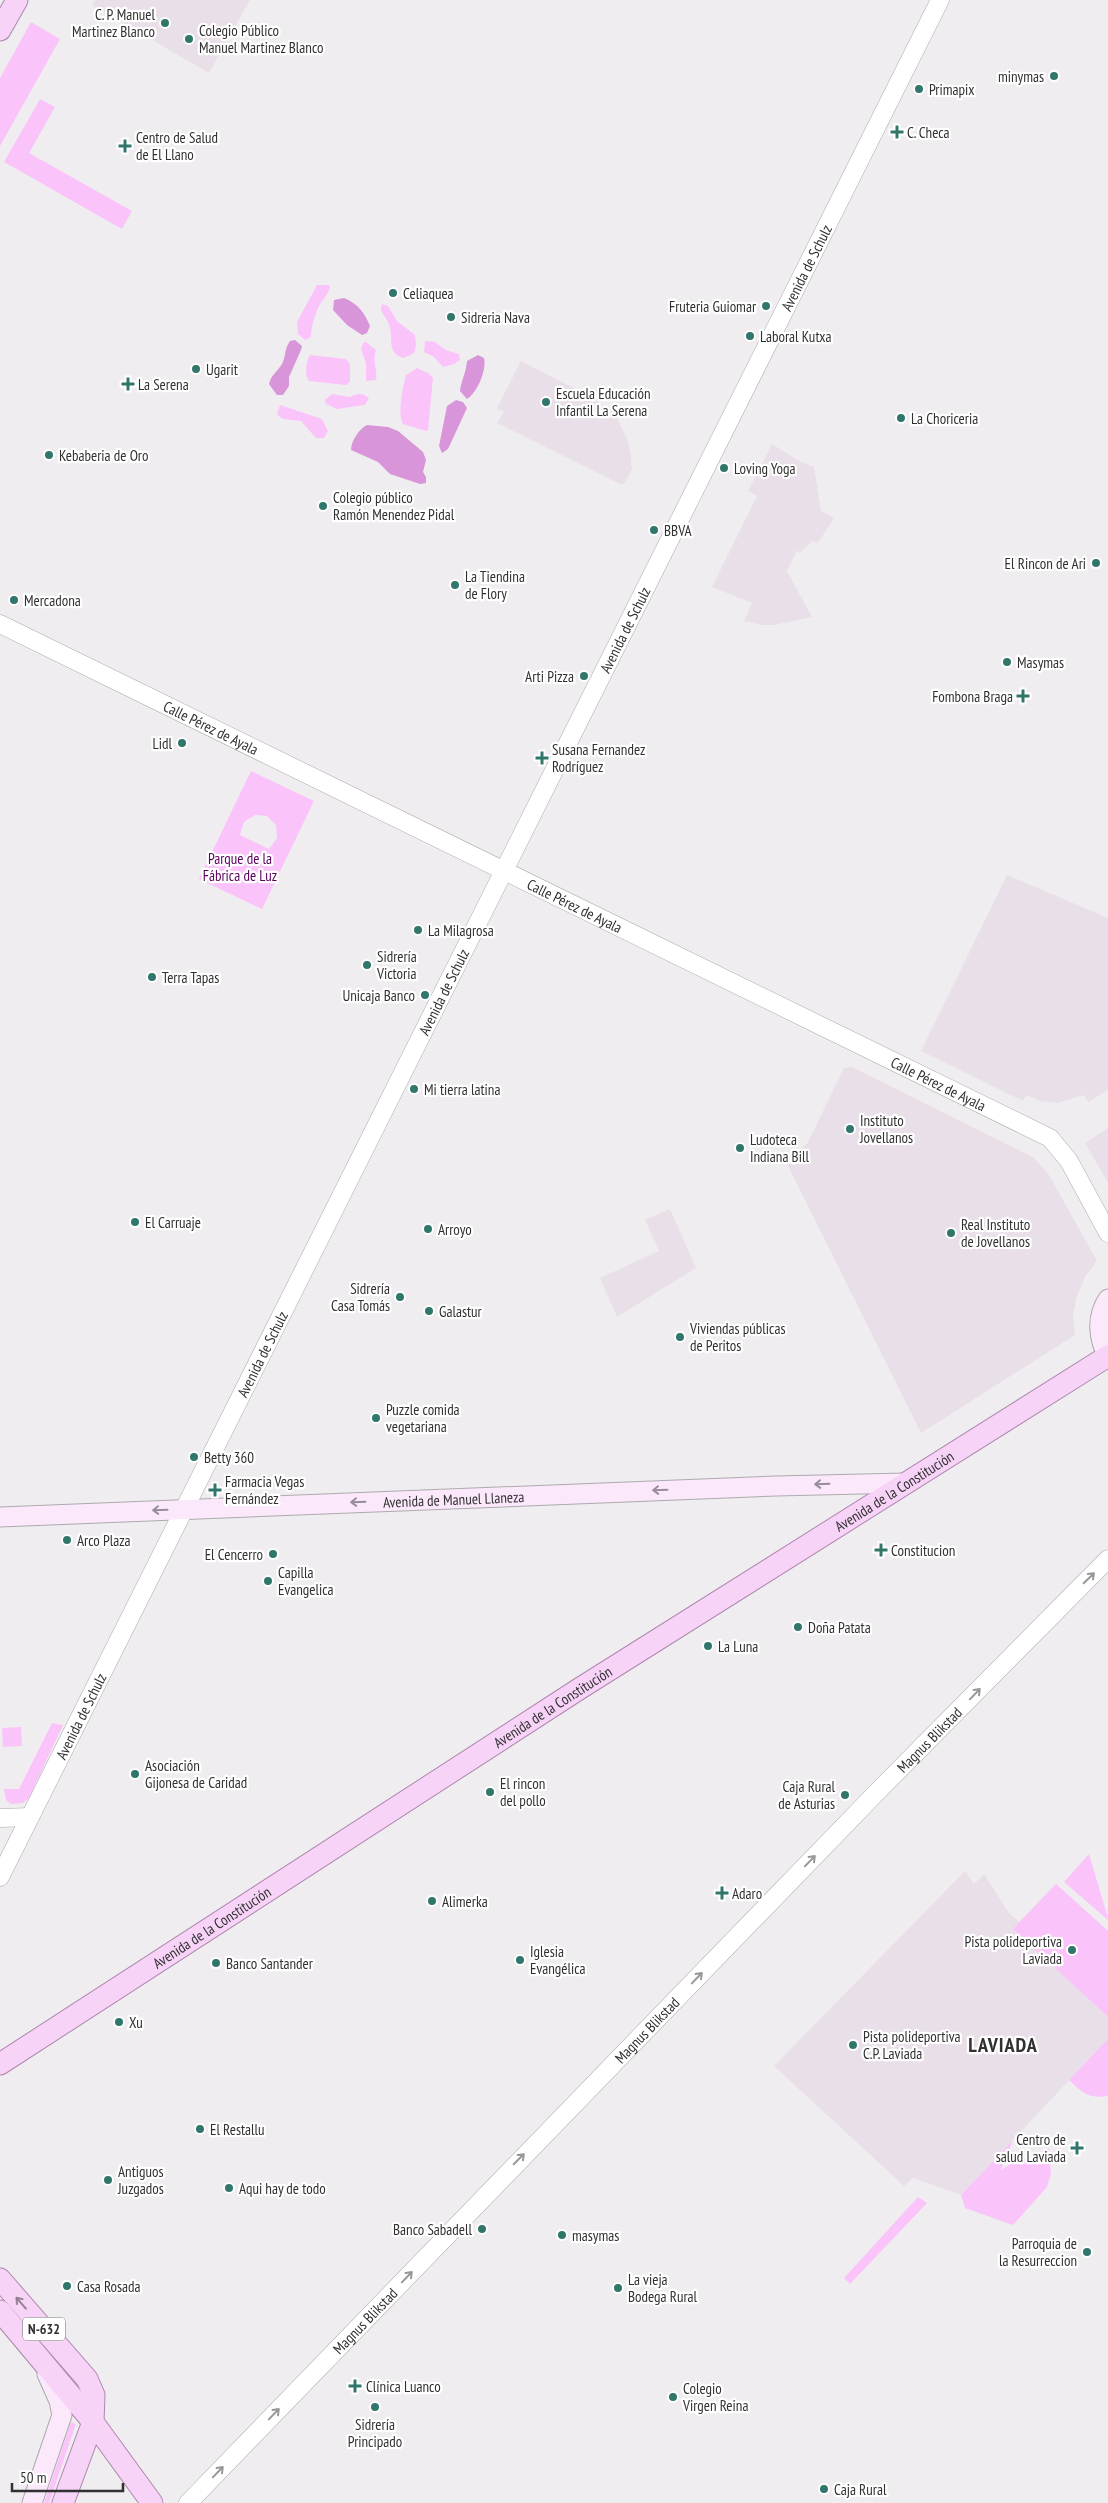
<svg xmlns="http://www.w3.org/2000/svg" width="1108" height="2503" font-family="'PT Sans Narrow',sans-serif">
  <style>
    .built { fill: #e9dfe8 }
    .green { fill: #fac4fa; fill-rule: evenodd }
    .forest { fill: #d995da }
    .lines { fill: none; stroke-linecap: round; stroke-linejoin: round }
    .tertiary-casing { stroke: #adaaad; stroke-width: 19 }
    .secondary-casing { stroke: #adaaad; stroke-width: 21 }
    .primary-casing { stroke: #ae87ae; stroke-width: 23 }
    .tertiary { stroke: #fff; stroke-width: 18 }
    .secondary { stroke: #fbe9fb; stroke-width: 19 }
    .primary { stroke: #f7d3f7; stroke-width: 21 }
    .oneway { stroke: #968d96 }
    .oneway2 { stroke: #989898 }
    .oneway3 { stroke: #948294 }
    .poi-dot { fill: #31766b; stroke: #fff; stroke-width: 2 }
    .labels { text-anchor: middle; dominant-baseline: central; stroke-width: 4.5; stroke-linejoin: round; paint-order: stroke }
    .shield { fill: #fff; stroke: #706f70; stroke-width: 1 }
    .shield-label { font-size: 14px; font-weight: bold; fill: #323132 }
    .poi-label { font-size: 15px; fill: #323132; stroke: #fff; text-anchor: start }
    .street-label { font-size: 15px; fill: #323132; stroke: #fff }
    .park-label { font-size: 15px; fill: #5a025e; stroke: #fff }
    .district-label { font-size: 20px; font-weight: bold; letter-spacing: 1px; fill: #323132; stroke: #fff }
  </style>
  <rect width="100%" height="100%" fill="#f0edf0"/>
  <!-- built -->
  <path class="built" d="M95 0H250L209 73 92 5Z
    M521 361 597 400 605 409 612 408 628 441 631 457V466L633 468 624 484H620L497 423 504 412 497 408Z
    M772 444 801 462 814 467 821 511 834 518 818 543 813 541 799 553 797 550 787 571 812 617 774 625H762L744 621 752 603 712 587 757 496 748 491Z
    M1007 875 1108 918V1090L1088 1102 1084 1095 1057 1103 1040 1101 1026 1095 1023 1101 921 1051Z
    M852 1067 1033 1157 1049 1175 1097 1261 1085 1277 1077 1296 1073 1315 1075 1335 921 1433 785 1160 807 1144 844 1068Z
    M1108 1128V1183L1085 1143Z
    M670 1209 696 1268 617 1317 600 1278 659 1251 645 1220Z
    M965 1871 974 1884 984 1874 1009 1913 1019 1922 1056 1884 1108 1931V1970L1084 1995 1108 2017V2039L961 2195 913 2178 904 2186 774 2066Z"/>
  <!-- green -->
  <path class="green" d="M31 22 60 39 0 146V78Z
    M40 99 55 107 29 153 132 211 122 229 4 162Z
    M317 285H330C329 296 323 298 319 306 315 314 311 328 311 337L305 340 298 334 297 322Z
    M382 304 388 306 397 321 415 335 416 346 414 353 404 358C387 354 393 340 390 328 389 322 383 315 381 310Z
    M425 341 435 342 446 350 459 354 460 360 454 364 443 367 434 357 424 352Z
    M366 342 376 350C372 363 378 371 376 380L366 381V363L361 349 363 343Z
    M310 355 346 359 350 364V382L346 385 309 381C304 374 306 362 310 355Z
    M417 368 428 373 433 378 428 430 426 431 403 424C397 415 403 386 406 375Z
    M332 394 350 397C358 393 362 393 369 398L365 405 337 409 326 404 325 400Z
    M280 405 322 419 328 431 324 438H316L301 421C292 419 283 422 277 414Z
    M251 771 314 801 262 909 199 879ZM255 815 267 816 276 825 277 838 269 849 240 835 244 822Z
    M52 1723 63 1725 29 1798 23 1803 11 1804 6 1800 4 1789H19Z
    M21 1727 22 1746 3 1747 2 1728Z
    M1089 1854 1108 1918V1920L1064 1882Z
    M1056 1884 1108 1931V2017L1013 1929Z
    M1108 2039V2096C1090 2099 1082 2093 1069 2080Z
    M1013 2140 1001 2170 1014 2162 1049 2149 1051 2174 1047 2187 1013 2225 965 2208 961 2195Z
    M918 2197 927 2203 850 2284 844 2278Z
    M71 2422 76 2424 49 2503H44Z"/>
  <!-- forest -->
  <path class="forest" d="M344 298C358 304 364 312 370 326L367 333 362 335 347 325 333 310 334 300Z
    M295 340 302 346 301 350 289 377V386L283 395H277L269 384C271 375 277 372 282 364 286 357 284 349 290 341Z
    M478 355 484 358C487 370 477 393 467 399L460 391C461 381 466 373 467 361Z
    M456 400 463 402 467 408 448 449 442 453 439 446 447 406Z
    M367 425 388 427 398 431 423 452 426 460 423 472 426 477V483L420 484 390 474 378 462 351 450C351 441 359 429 367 425Z"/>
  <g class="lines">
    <!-- tertiary casing -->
    <g class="tertiary-casing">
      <g id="tertiary">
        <path id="s1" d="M0 624 1050 1138 1069 1161 1108 1233"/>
        <path d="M0 1818 30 1817"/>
        <path id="s2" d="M0 1877 940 0"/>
        <path id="s3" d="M188 2503 879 1790 1108 1559"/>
      </g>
    </g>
    <!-- secondary casing -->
    <g class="secondary-casing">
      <g id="secondary">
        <path d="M1108 1299C1096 1317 1098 1338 1108 1357"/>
        <path id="s4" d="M0 1517 776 1486 906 1483"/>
        <path d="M32 2503 62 2415 59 2401 47 2374"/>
      </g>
    </g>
    <!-- primary casing -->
    <g class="primary-casing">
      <g id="primary">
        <path d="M0 30 17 0"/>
        <path id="s5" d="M0 2064 579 1689 1108 1356"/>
        <path d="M0 2279 87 2379 94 2395 93 2422 63 2503"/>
        <path d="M0 2311 93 2422 152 2503"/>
      </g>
    </g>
    <!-- tertiary -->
    <use href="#tertiary" class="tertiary"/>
    <!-- secondary -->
    <use href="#secondary" class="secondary"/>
    <!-- primary -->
    <use href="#primary" class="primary"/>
  </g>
  <!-- one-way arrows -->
  <defs><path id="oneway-shaft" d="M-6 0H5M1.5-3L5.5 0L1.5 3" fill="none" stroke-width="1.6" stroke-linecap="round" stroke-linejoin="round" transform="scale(1.25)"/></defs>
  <g class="oneway">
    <use href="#oneway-shaft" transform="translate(822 1484) rotate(178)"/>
    <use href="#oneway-shaft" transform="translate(660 1490) rotate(178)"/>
    <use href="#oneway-shaft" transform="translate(358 1502) rotate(178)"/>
    <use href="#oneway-shaft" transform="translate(160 1510) rotate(178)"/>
  </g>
  <g class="oneway2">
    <use href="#oneway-shaft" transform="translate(1089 1578) rotate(-44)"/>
    <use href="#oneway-shaft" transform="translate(975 1694) rotate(-46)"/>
    <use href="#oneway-shaft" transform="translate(810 1861) rotate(-46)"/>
    <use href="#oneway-shaft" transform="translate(697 1978) rotate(-46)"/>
    <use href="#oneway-shaft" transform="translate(519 2159) rotate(-45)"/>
    <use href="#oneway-shaft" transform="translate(407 2277) rotate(-46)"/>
    <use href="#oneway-shaft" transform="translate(274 2414) rotate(-46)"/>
    <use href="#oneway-shaft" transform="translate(218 2472) rotate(-46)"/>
  </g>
  <use class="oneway3" href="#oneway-shaft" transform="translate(21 2303) rotate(-131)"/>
  <!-- markers -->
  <g class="poi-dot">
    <circle cx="165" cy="23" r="5"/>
    <circle cx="189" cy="39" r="5"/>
    <circle cx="1054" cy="76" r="5"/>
    <circle cx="919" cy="89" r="5"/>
    <path d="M894.5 124.5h5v5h5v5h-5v5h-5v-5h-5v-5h5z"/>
    <path d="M122.5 138.5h5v5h5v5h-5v5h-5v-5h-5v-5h5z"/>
    <circle cx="393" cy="293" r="5"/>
    <circle cx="766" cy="306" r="5"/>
    <circle cx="451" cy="317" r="5"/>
    <circle cx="750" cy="336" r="5"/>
    <circle cx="196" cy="369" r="5"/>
    <path d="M125.5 376.5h5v5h5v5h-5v5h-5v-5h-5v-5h5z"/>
    <circle cx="546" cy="402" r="5"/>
    <circle cx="901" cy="418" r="5"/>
    <circle cx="49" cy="455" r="5"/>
    <circle cx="724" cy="468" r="5"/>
    <circle cx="323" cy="506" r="5"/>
    <circle cx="654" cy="530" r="5"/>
    <circle cx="1096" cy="563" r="5"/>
    <circle cx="455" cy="585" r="5"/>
    <circle cx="14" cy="600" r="5"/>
    <circle cx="1007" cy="662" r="5"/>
    <circle cx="584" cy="676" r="5"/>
    <path d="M1020.5 688.5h5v5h5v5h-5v5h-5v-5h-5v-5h5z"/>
    <circle cx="182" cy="743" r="5"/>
    <path d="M539.5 750.5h5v5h5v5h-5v5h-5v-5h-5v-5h5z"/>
    <circle cx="418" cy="930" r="5"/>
    <circle cx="367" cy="965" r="5"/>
    <circle cx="152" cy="977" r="5"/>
    <circle cx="425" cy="995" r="5"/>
    <circle cx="414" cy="1089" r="5"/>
    <circle cx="850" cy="1129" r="5"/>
    <circle cx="740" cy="1148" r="5"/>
    <circle cx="135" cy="1222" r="5"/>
    <circle cx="428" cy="1229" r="5"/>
    <circle cx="951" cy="1233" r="5"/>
    <circle cx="400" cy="1297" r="5"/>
    <circle cx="429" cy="1311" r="5"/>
    <circle cx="680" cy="1337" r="5"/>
    <circle cx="376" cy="1418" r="5"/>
    <circle cx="194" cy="1457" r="5"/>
    <path d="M212.5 1482.5h5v5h5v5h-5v5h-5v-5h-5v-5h5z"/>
    <circle cx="67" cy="1540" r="5"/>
    <path d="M878.5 1542.5h5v5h5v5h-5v5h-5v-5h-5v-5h5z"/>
    <circle cx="273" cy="1554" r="5"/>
    <circle cx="268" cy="1581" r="5"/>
    <circle cx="798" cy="1627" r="5"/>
    <circle cx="708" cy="1646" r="5"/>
    <circle cx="135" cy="1774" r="5"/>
    <circle cx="490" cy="1792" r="5"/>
    <circle cx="845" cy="1795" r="5"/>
    <path d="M719.5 1885.5h5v5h5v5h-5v5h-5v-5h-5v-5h5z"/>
    <circle cx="432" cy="1901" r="5"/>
    <circle cx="1072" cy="1950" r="5"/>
    <circle cx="520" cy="1960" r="5"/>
    <circle cx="216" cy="1963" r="5"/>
    <circle cx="119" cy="2022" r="5"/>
    <circle cx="853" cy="2045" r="5"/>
    <circle cx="200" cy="2129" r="5"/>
    <path d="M1074.5 2140.5h5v5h5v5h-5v5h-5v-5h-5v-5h5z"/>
    <circle cx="108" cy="2180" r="5"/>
    <circle cx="229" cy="2188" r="5"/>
    <circle cx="482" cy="2229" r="5"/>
    <circle cx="562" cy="2235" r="5"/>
    <circle cx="1087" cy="2252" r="5"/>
    <circle cx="67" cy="2286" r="5"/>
    <circle cx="618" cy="2288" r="5"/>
    <path d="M352.5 2378.5h5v5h5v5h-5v5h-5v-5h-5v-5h5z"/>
    <circle cx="673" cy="2397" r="5"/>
    <circle cx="375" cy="2407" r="5"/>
    <circle cx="824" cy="2489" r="5"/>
  </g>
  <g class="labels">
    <!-- shield labels -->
    <rect class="shield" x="23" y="2317.5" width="42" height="23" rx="4"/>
    <g class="shield-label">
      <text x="44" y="2329">N-632</text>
    </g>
    <!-- poi labels -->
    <g class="poi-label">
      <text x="155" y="14" text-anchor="end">C. P. Manuel<tspan x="155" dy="17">Martinez Blanco</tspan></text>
      <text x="199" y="30">Colegio Público<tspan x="199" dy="17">Manuel Martinez Blanco</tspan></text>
      <text x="1044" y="76" text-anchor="end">minymas</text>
      <text x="929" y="89">Primapix</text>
      <text x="907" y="132">C. Checa</text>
      <text x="136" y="137">Centro de Salud<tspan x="136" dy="17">de El Llano</tspan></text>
      <text x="403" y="293">Celiaquea</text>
      <text x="756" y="306" text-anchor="end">Fruteria Guiomar</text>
      <text x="461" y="317">Sidreria Nava</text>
      <text x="760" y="336">Laboral Kutxa</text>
      <text x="206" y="369">Ugarit</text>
      <text x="138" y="384">La Serena</text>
      <text x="556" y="393">Escuela Educación<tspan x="556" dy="17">Infantil La Serena</tspan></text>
      <text x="911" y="418">La Choriceria</text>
      <text x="59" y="455">Kebaberia de Oro</text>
      <text x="734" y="468">Loving Yoga</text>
      <text x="333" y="497">Colegio público<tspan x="333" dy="17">Ramón Menendez Pidal</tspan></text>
      <text x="664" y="530">BBVA</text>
      <text x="1086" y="563" text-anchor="end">El Rincon de Ari</text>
      <text x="465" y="576">La Tiendina<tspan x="465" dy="17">de Flory</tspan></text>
      <text x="24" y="600">Mercadona</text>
      <text x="1017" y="662">Masymas</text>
      <text x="574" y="676" text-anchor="end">Arti Pizza</text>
      <text x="1013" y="696" text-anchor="end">Fombona Braga</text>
      <text x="172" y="743" text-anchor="end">Lidl</text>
      <text x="552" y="749">Susana Fernandez<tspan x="552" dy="17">Rodríguez</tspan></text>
      <text x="428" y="930">La Milagrosa</text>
      <text x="377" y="956">Sidrería<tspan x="377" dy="17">Victoria</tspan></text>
      <text x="162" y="977">Terra Tapas</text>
      <text x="415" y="995" text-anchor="end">Unicaja Banco</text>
      <text x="424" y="1089">Mi tierra latina</text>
      <text x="860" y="1120">Instituto<tspan x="860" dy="17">Jovellanos</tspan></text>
      <text x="750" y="1139">Ludoteca<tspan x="750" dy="17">Indiana Bill</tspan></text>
      <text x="145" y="1222">El Carruaje</text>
      <text x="961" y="1224">Real Instituto<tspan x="961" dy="17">de Jovellanos</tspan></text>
      <text x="438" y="1229">Arroyo</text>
      <text x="390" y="1288" text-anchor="end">Sidrería<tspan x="390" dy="17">Casa Tomás</tspan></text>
      <text x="439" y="1311">Galastur</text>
      <text x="690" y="1328">Viviendas públicas<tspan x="690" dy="17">de Peritos</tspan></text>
      <text x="386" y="1409">Puzzle comida<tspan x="386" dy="17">vegetariana</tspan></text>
      <text x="204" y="1457">Betty 360</text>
      <text x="225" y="1481">Farmacia Vegas<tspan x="225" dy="17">Fernández</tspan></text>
      <text x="77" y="1540">Arco Plaza</text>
      <text x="891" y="1550">Constitucion</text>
      <text x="263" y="1554" text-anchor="end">El Cencerro</text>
      <text x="278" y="1572">Capilla<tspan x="278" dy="17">Evangelica</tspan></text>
      <text x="808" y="1627">Doña Patata</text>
      <text x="718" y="1646">La Luna</text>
      <text x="145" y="1765">Asociación<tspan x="145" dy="17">Gijonesa de Caridad</tspan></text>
      <text x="500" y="1783">El rincon<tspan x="500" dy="17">del pollo</tspan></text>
      <text x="835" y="1786" text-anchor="end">Caja Rural<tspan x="835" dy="17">de Asturias</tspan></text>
      <text x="732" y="1893">Adaro</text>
      <text x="442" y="1901">Alimerka</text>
      <text x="1062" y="1941" text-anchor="end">Pista polideportiva<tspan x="1062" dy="17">Laviada</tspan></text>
      <text x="530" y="1951">Iglesia<tspan x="530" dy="17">Evangélica</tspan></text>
      <text x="226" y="1963">Banco Santander</text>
      <text x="129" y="2022">Xu</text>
      <text x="863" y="2036">Pista polideportiva<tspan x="863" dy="17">C.P. Laviada</tspan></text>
      <text x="210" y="2129">El Restallu</text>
      <text x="1066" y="2139" text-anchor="end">Centro de<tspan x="1066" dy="17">salud Laviada</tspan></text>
      <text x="118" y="2171">Antiguos<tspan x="118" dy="17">Juzgados</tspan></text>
      <text x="239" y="2188">Aqui hay de todo</text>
      <text x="472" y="2229" text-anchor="end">Banco Sabadell</text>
      <text x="572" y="2235">masymas</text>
      <text x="1077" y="2243" text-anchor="end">Parroquia de<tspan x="1077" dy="17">la Resurreccion</tspan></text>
      <text x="628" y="2279">La vieja<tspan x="628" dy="17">Bodega Rural</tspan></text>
      <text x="77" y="2286">Casa Rosada</text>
      <text x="366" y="2386">Clínica Luanco</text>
      <text x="683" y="2388">Colegio<tspan x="683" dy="17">Virgen Reina</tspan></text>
      <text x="375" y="2424" text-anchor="middle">Sidrería<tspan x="375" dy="17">Principado</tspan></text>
      <text x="834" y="2489">Caja Rural</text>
    </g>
    <!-- street labels -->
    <g class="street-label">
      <text stroke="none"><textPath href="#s2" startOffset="1800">Avenida de Schulz</textPath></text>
      <text stroke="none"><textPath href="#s2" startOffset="1395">Avenida de Schulz</textPath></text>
      <text stroke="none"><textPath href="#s1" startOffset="235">Calle Pérez de Ayala</textPath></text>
      <text stroke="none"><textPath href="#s1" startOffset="640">Calle Pérez de Ayala</textPath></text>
      <text stroke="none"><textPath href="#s2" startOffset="990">Avenida de Schulz</textPath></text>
      <text stroke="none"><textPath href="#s1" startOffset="1045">Calle Pérez de Ayala</textPath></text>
      <text stroke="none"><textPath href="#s2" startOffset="585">Avenida de Schulz</textPath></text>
      <text stroke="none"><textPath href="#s5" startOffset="1062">Avenida de la Constitución</textPath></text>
      <text stroke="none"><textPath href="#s4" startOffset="454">Avenida de Manuel Llaneza</textPath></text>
      <text stroke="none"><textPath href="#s5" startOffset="658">Avenida de la Constitución</textPath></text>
      <text stroke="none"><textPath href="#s2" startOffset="180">Avenida de Schulz</textPath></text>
      <text stroke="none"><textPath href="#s3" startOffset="1064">Magnus Blikstad</textPath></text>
      <text stroke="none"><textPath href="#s5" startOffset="252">Avenida de la Constitución</textPath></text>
      <text stroke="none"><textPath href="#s3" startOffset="659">Magnus Blikstad</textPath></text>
      <text stroke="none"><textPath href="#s3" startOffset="254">Magnus Blikstad</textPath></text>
    </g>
    <!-- park labels -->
    <g class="park-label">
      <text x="240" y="858">Parque de la<tspan x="240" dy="17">Fábrica de Luz</tspan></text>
    </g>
    <!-- district labels -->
    <g class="district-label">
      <text x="1003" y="2045">LAVIADA</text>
    </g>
  </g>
  <!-- scale -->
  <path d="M12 2483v8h111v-8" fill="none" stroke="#323132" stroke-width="2.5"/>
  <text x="20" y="2483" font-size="15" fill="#323132" stroke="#ffffff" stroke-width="4" paint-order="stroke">50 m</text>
</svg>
